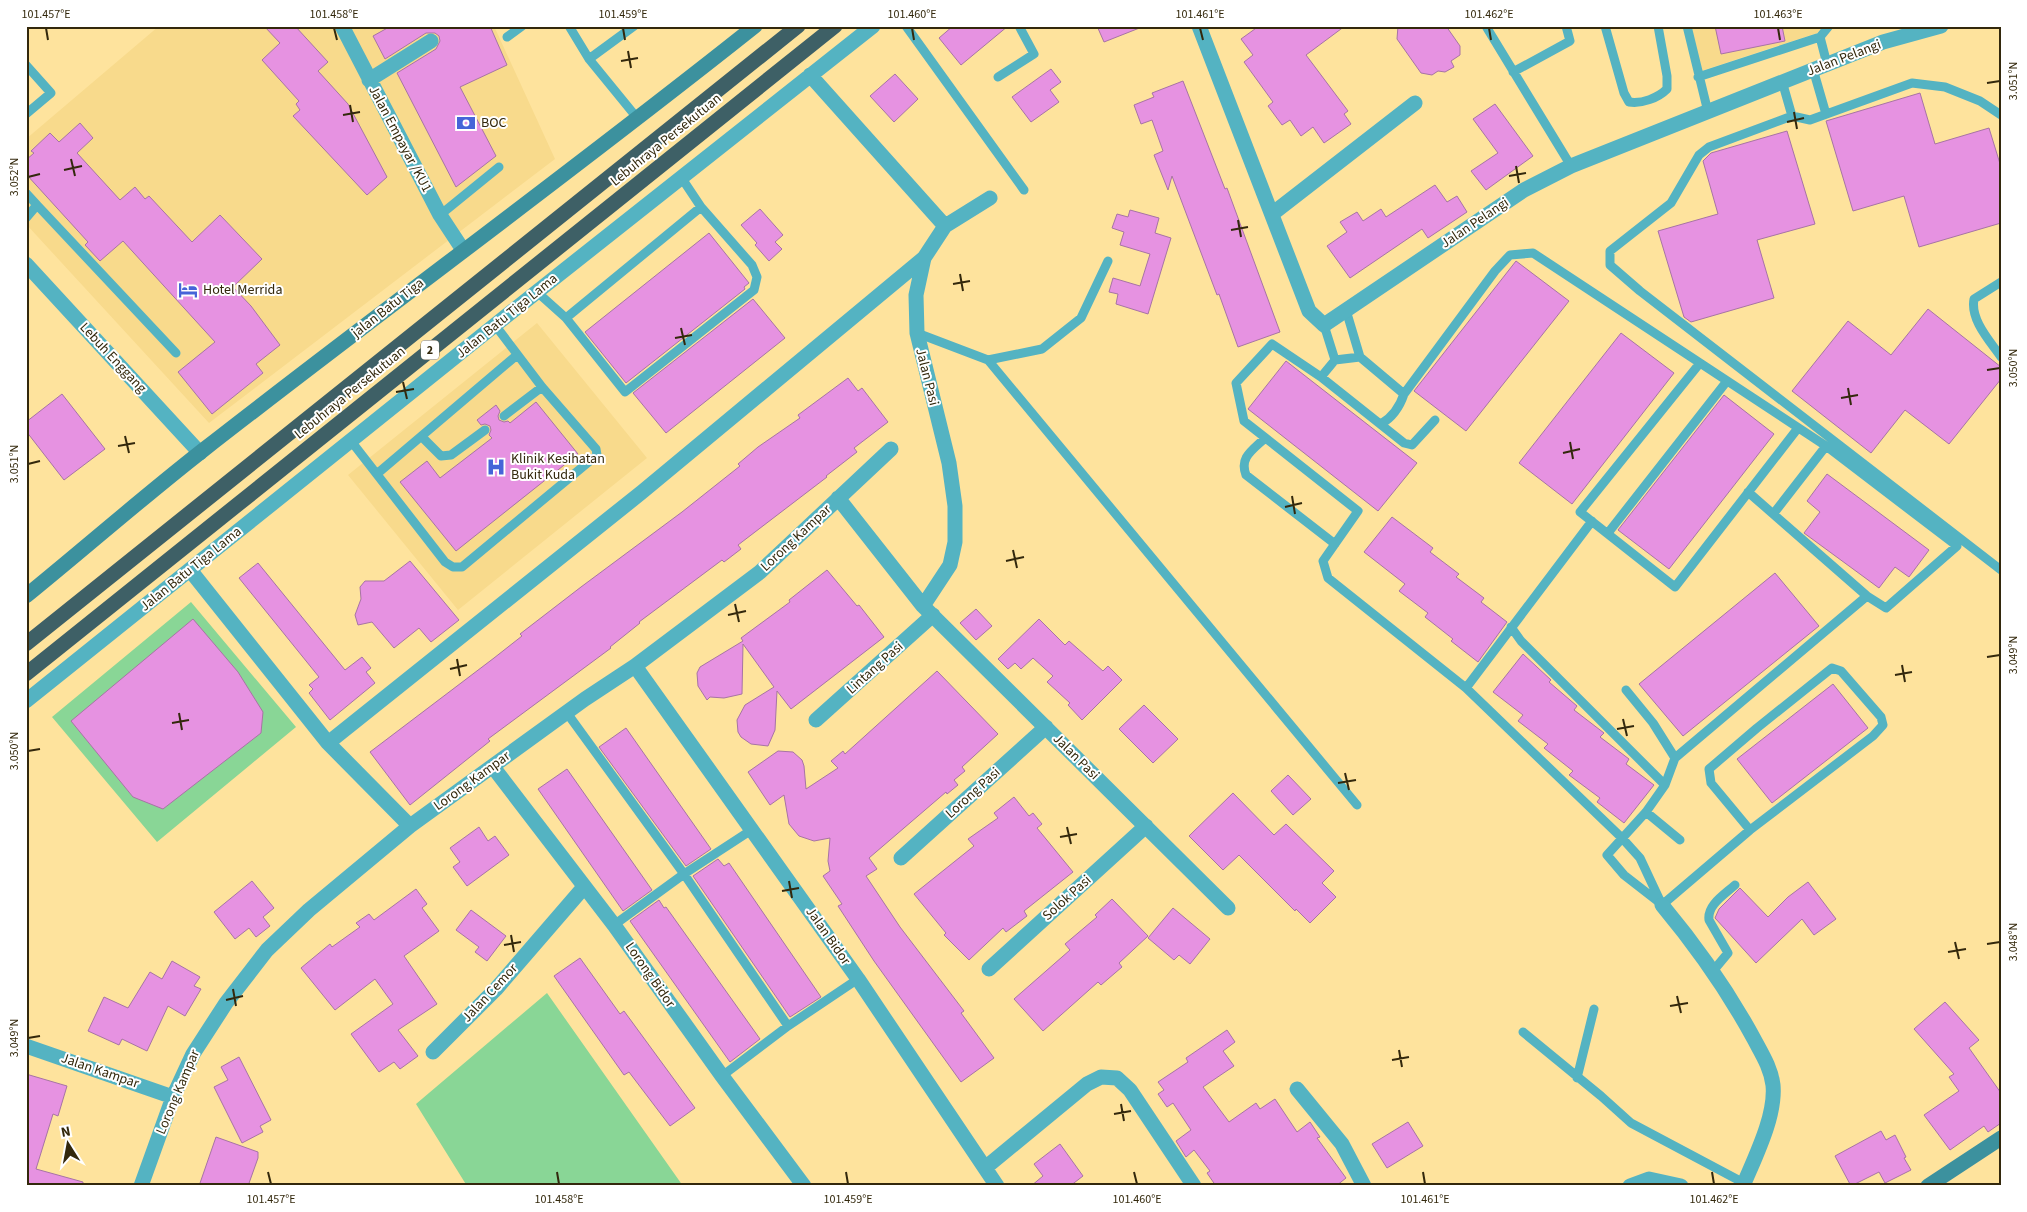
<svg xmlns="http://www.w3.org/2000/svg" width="2027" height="1212" font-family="'Source Sans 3',sans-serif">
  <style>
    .built { fill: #f8da8c }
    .green { fill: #89d696 }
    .building { fill: #e692e1; stroke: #a774a4 }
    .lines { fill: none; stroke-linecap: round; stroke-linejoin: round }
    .lane { stroke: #54b3c2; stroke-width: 9 }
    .street { stroke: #54b3c2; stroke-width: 15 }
    .secondary { stroke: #3c919e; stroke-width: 15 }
    .highway { stroke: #3e6066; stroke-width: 15 }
    .ticks { fill: none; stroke: #33280c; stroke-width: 2 }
    .labels { text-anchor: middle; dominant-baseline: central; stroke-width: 4; stroke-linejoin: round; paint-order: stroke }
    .shield { fill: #fff; stroke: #706855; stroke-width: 1 }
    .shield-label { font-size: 12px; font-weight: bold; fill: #33280c }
    .street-label { font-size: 14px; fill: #33280c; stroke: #fff }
    .poi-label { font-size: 14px; fill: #33280c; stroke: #fff; text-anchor: start }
    .neatline { fill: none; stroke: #33280c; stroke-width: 2 }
    .ticks-label { font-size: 12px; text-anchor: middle; fill: #33280c }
  </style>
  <rect width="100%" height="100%" fill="#fee39d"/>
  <!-- built -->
  <path class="built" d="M159 26H494L555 159 209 423 26 224V139Z
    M1691 26H1823L1817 33 1701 71Z
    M537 323 647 458 458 610 348 475Z"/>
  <!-- green -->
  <path class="green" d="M191 602 296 727 157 842 52 717Z
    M547 993 683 1186H467L416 1104Z"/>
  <!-- building -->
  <path class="building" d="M264 26H295L328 62 318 71 348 104 387 177 367 195 293 116 300 110 296 104 299 101 262 60 280 43Z
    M391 26H490L507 65 460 87 496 156 456 187 397 73 436 49 440 41 439 36 435 33H426L385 59 373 36Z
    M953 26H1008L961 65 939 38Z
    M1097 26H1142V27L1104 42Z
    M1259 26H1345L1306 55 1348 111 1344 114 1351 124 1324 143 1313 127 1301 136 1290 120 1282 125 1268 106 1273 102 1244 62 1253 55 1241 39Z
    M1398 26H1446L1460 46V55L1451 61 1454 67 1445 72 1438 71 1432 75 1421 73 1397 39Z
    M1715 26H1782L1785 41 1721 54Z
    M1051 69 1061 82 1050 90 1059 102 1031 122 1012 97Z
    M895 74 918 99 894 122 870 96Z
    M1183 81 1225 189 1227 188 1280 332 1238 347 1219 294 1217 295 1172 176 1168 190 1154 155 1163 151 1152 120 1141 124 1134 105 1154 97 1152 93Z
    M1920 93 1935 144 1989 128 2001 167V223L1919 247 1904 196 1853 211 1826 121Z
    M1495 104 1533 156 1486 190 1471 171 1498 153 1473 119Z
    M80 123 93 138 77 153 120 200 135 187 145 199 149 196 192 242 220 215 262 259 233 287 251 306 280 345 256 364 263 373 212 414 178 372 215 342 123 241 100 261 85 245 88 242 26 174V160L34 153 31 151 50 133 59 142Z
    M1787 131 1815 224 1757 240 1774 298 1691 322 1684 317 1658 231 1718 214 1703 161 1711 153Z
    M1435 185 1447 202 1457 196 1467 212 1428 238 1422 229 1350 278 1327 246 1347 232 1340 222 1357 212 1363 221 1381 209 1386 217Z
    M760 209 783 235 775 242 782 249 769 261 755 245 757 243 741 225Z
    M1130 210 1159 218 1155 233 1171 238 1148 314 1116 304 1118 294 1109 292 1113 278 1140 286 1150 254 1120 245 1124 232 1112 228 1117 214 1128 217Z
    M709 233 749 283 744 287 745 289 626 383 585 332Z
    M1516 261 1569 301 1466 431 1414 391Z
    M753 299 785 338 666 433 633 393Z
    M1928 309 2001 367V379L1949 444 1905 410 1871 453 1792 391 1848 321 1891 355Z
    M1621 333 1674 373 1572 504 1519 463Z
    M1286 361 1417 463 1378 511 1248 409Z
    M848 378 858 391 862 388 888 422 854 448 857 452 826 476 827 477 738 545 741 549 724 562 722 560 639 622 640 623 610 647 611 648 488 739 490 741 410 805 370 752 494 658 522 636 520 634 581 587 682 512 740 466 738 464 758 447 800 418 798 415Z
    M62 394 105 449 64 480 26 431V422Z
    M1724 395 1774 434 1669 569 1618 530Z
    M536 402 578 454 456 551 400 482 427 461 440 478 492 438 489 435 491 430 490 426 485 424 481 425 477 420 496 405 500 411 498 416 499 420 504 422 508 421 510 423Z
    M1827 474 1929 550 1909 577 1895 567 1879 588 1804 533 1820 512 1807 501Z
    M1392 517 1433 548 1430 552 1459 574 1456 577 1484 598 1481 602 1507 622 1478 662 1451 641 1453 639 1425 617 1428 613 1399 591 1405 584 1364 552Z
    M410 561 459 620 431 642 419 628 394 648 372 622 358 625 355 615 361 599 360 587 365 581H384Z
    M258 563 345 670 362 657 371 668 366 672 375 683 330 720 309 693 313 689 309 685 319 677 239 578Z
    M827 570 857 606 859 605 884 637 791 709 777 691 775 730 768 746 751 744 741 737 738 732 737 720 745 705 774 687 743 644 742 694 724 698 710 697 707 700 698 686 697 673 700 667 743 641 741 638 790 602 789 600Z
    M1775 573 1819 626 1683 736 1639 684Z
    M976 609 992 626 976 640 960 623Z
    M193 619 238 672 263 712 261 733 163 809 133 797 71 721Z
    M1039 619 1065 645 1069 641 1103 671 1108 666 1122 680 1082 720 1068 705 1070 703 1047 682 1053 676 1033 658 1021 669 1015 663 1008 669 998 659Z
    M1523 654 1551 680 1549 682 1577 706 1574 710 1604 733 1600 737 1629 759 1626 764 1654 785 1624 823 1597 802 1600 798 1569 775 1573 771 1544 748 1548 744 1518 721 1523 715 1493 692Z
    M937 671 998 734 962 767 965 771 954 780 958 785 947 794 946 792 869 858 877 869 866 876 900 927 964 1011 961 1013 994 1058 961 1082 874 961 838 906 842 904 823 876 830 871 828 861 830 838 814 841 799 836 789 824 784 795 770 805 748 772 778 751 793 752 802 760 804 766 806 789 838 768 831 761 843 751 845 754Z
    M1833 684 1868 728 1772 803 1737 759Z
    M1144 705 1178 739 1153 763 1119 729Z
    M626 728 711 849 686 866 599 747Z
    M567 769 652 890 623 911 538 789Z
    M1288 775 1311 799 1293 815 1271 791Z
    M1233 793 1274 835 1286 824 1334 871 1322 883 1336 897 1310 923 1296 909 1295 911 1239 855 1223 870 1189 836Z
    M1014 797 1029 816 1033 813 1042 824 1037 828 1073 872 1024 911 1027 916 1006 932 1003 928 969 960 944 935 946 933 914 894 974 846 968 839 998 818 994 813Z
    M479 827 488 841 495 836 509 855 467 886 453 867 460 862 450 848Z
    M718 859 724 866 729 863 821 997 790 1017 693 876Z
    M252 881 274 908 263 917 270 926 256 937 249 928 235 939 214 912Z
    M1808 882 1836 919 1814 935 1802 919 1756 963 1715 918 1719 909 1740 888 1768 917 1788 897Z
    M416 889 427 904 422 908 439 931 404 956 437 1004 398 1030 418 1056 400 1069 394 1062 379 1072 351 1034 393 1004 375 979 335 1010 301 968 330 944 332 947 360 927 356 923 369 914 374 920Z
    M1112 899 1148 936 1119 963 1122 967 1101 985 1098 982 1043 1031 1014 999 1070 950 1065 944 1097 917 1095 915Z
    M659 900 664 908 666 907 760 1039 730 1062 630 921Z
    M1173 908 1210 939 1190 964 1179 955 1174 960 1148 938Z
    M471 910 506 936 487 961 475 952 479 947 456 930Z
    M580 958 620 1014 624 1011 695 1108 670 1126 629 1072 624 1075 554 976Z
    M172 961 200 977 194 986 201 989 185 1016 168 1006 147 1051 122 1039 119 1045 88 1031 104 997 128 1008 150 972 162 979Z
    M1945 1002 1979 1040 1969 1048 2001 1093V1123L1988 1132 1984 1126 1950 1150 1924 1115 1959 1091 1949 1077 1954 1074 1914 1029Z
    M1227 1030 1235 1042 1223 1051 1234 1066 1203 1087 1229 1122 1256 1103 1260 1109 1275 1099 1297 1132 1310 1122 1320 1137 1317 1138 1346 1178 1336 1186H1216L1207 1173 1210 1171 1194 1150 1186 1157 1176 1141 1191 1130 1173 1103 1167 1107 1158 1094 1164 1090 1158 1082 1188 1062 1186 1058Z
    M239 1057 271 1120 260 1126 263 1132 242 1143 214 1087 228 1080 221 1067Z
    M26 1074 67 1086 58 1116 53 1114 36 1169 83 1182V1186H26Z
    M1408 1122 1423 1146 1387 1168 1372 1144Z
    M1881 1131 1886 1140 1895 1135 1906 1157 1904 1158 1911 1170 1885 1183 1879 1172 1851 1186 1835 1156Z
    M216 1137 258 1152V1158L248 1186H199Z
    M1060 1144 1083 1176 1070 1186H1031L1043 1176 1034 1164Z"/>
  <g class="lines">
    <!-- lane -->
    <path class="lane" d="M569 26 589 59 638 119
      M906 26 1024 190
      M1605 26 1624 93 1629 102C1642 104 1658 98 1667 89V76L1658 26
      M1687 26 1708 112
      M1487 28 1571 166
      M507 37 522 26
      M1820 37 1827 64
      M589 59 634 26
      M26 65 51 93 26 114
      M1813 69 1826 114
      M1513 72 1570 41 1566 26
      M998 77 1034 54 1019 26
      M1698 77 1820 37 1829 26
      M1782 81 1792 116
      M2001 115 1980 101 1945 87 1912 83 1810 120 1792 116 1709 147 1699 155 1671 203 1610 251V265L1640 291 2001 570
      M26 193 37 205
      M440 215 499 167
      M26 218 37 205 176 353
      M2001 282 1974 299C1970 320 1990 341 2001 357
      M537 292 566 318 625 392 754 290 757 277 752 265 701 207 681 177
      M1346 310 1360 357 1404 394 1495 271 1510 255 1533 253 1826 446 1957 546 1886 608 1867 596 1748 492
      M566 318 701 207
      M1324 325 1335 360
      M917 333 988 360 1357 805
      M1360 357 1335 360 1321 377 1272 344 1236 383 1244 421 1358 511 1323 561 1328 578 1466 688 1622 838 1640 858 1662 905
      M988 360 1042 349 1081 318 1108 261
      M1700 363 1580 512 1675 587 1798 428
      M1321 377 1404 443 1412 445 1435 420
      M504 416 542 387
      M1381 424C1393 417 1400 406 1404 394
      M422 437 441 456 451 455 485 430
      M1265 438C1253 450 1239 457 1246 475L1335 544
      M351 441 445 562 453 567H462L597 455 596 449 542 387 495 325
      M378 473 517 355
      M1774 513 1826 446
      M1608 533 1727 381
      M1511 627 1521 641 1665 785
      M1466 688 1592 521
      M1626 690 1653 723 1675 758
      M567 713 684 874 788 1026
      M1646 812 1680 840
      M1660 903 1624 875 1607 855 1646 812 1665 785 1675 758 1867 596
      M1662 905 1750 830 1873 736 1883 725 1881 717 1841 671 1832 668 1757 728 1709 769 1711 783 1750 830
      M614 925 684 874 753 829
      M1713 971 1728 953 1709 920C1707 905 1724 895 1735 885
      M1523 1032 1601 1096 1631 1123 1744 1183
      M722 1076 788 1026 858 979
      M1577 1078 1594 1009"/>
    <!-- street -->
    <path class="street" d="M342 26 440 215 463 250
      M1199 26 1309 311 1324 325 1524 190 1571 166 1883 42 1941 26
      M810 75 945 226
      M369 80 431 41
      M1272 214 1415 103
      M26 264 200 453
      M838 498 923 606 1228 908
      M190 570 328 743 410 826
      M923 606 950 565 955 542V506L949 463 917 333 916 295 924 258
      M635 666 858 979 997 1186
      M26 701 495 325 873 26
      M816 720 933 615
      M328 743 642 492 924 258 945 226 990 198
      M493 767 614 925 722 1076 804 1186
      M901 858 1046 727
      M1662 905C1697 947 1728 991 1754 1039 1762 1054 1771 1068 1773 1085 1776 1116 1755 1157 1743 1186
      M989 969 1146 826
      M26 1046 173 1097
      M433 1052 496 989 584 887
      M1297 1089 1342 1144 1364 1186
      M985 1168 1087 1084 1101 1077 1117 1078 1130 1090 1194 1186
      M141 1186 173 1097 193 1054 226 1003 267 950 309 910 410 826 585 699 635 666 760 572 891 449
      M1630 1186 1649 1179 1681 1186"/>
    <!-- secondary -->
    <path class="secondary" d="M26 596C85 548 142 498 202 451 385 308 573 171 755 26
      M1928 1186 2001 1138"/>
    <!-- highway -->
    <path class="highway" d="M26 644 798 26
      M26 674 835 26"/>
  </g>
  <!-- ticks -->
  <path class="ticks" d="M46 28 48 40M334 28 337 40M623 28 625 40M912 28 914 40M1200 28 1203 40M1489 28 1491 40M1778 28 1780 40M628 51 631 68M621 61 638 58M1987 83 2000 81M350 105 353 122M1794 112 1797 129M343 115 360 112M1787 122 1804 118M71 159 75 176M1516 166 1519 183M64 170 82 166M1509 176 1526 173M28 177 40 174M1238 220 1241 237M1231 230 1248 227M960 274 963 291M953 284 970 281M681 328 685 345M675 338 692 335M1987 370 2000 368M403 382 407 399M1848 388 1851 405M396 392 414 389M1841 398 1858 395M125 436 129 453M1570 442 1573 459M118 446 135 443M1563 453 1580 449M28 464 40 461M1292 496 1295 514M1285 507 1302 503M1013 550 1017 568M1006 561 1024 557M735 604 739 622M728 615 746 611M1987 657 2000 655M457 659 460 676M1902 665 1905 682M450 669 467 665M1895 675 1912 672M179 713 182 730M1623 719 1627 736M172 723 189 720M1617 729 1634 726M28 751 40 749M1345 773 1349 790M1338 783 1356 780M1067 827 1071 844M1060 837 1077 834M789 881 792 898M782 891 799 888M511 935 514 952M1955 942 1959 959M1987 944 2000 942M504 945 521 942M1948 952 1966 949M233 989 236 1006M1677 996 1681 1013M226 1000 243 996M1670 1006 1688 1003M28 1038 40 1036M1399 1050 1402 1067M1392 1060 1409 1057M1121 1104 1124 1121M1114 1114 1131 1111M268 1172 271 1184M557 1172 559 1184M846 1172 848 1184M1134 1172 1137 1184M1423 1172 1425 1184M1712 1172 1714 1184"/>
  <!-- icons -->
  <defs>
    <g id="bank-bare" transform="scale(1.5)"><path d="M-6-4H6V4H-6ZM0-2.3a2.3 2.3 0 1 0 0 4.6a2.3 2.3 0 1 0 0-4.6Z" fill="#4664d8" stroke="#fff" stroke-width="2.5" paint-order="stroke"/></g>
    <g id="hotel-bare" transform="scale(1.5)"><path d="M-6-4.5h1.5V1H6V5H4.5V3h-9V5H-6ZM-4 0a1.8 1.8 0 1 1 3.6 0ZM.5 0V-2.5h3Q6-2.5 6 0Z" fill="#4664d8" stroke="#fff" stroke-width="2.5" paint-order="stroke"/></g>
    <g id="hospital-bare" transform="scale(1.5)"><path d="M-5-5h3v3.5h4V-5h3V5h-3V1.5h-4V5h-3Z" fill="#4664d8" stroke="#fff" stroke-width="2.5" paint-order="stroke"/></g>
  </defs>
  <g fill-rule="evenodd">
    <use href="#bank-bare" x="466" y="123"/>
    <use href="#hotel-bare" x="188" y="290"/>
    <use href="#hospital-bare" x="496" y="467"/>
  </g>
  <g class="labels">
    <!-- shield labels -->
    <rect class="shield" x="421" y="340.5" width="18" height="19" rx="4"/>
    <g class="shield-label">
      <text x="430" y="350">2</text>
    </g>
    <!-- street labels -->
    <g class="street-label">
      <text transform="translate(1844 58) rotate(-21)">Jalan Pelangi</text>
      <text transform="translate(400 139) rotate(62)">Jalan Empayar /KU1</text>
      <text transform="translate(666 140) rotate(-39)">Lebuhraya Persekutuan</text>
      <text transform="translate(1475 223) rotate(-34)">Jalan Pelangi</text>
      <text transform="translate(388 308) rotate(-38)">jalan Batu Tiga</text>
      <text transform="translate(507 316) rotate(-39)">Jalan Batu Tiga Lama</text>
      <text transform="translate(113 358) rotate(47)">Lebuh Enggang</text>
      <text transform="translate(927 377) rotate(76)">Jalan Pasi</text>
      <text transform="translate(350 393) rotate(-39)">Lebuhraya Persekutuan</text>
      <text transform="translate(796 538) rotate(-43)">Lorong Kampar</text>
      <text transform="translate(191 569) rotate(-39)">Jalan Batu Tiga Lama</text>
      <text transform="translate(875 668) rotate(-42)">Lintang Pasi</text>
      <text transform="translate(1076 757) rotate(45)">Jalan Pasi</text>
      <text transform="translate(472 781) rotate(-36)">Lorong Kampar</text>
      <text transform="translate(973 793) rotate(-42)">Lorong Pasi</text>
      <text transform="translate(1067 898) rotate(-42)">Solok Pasi</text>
      <text transform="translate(828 936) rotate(55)">Jalan Bidor</text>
      <text transform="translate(650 975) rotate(55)">Lorong Bidor</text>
      <text transform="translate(490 993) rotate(-47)">Jalan Cemor</text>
      <text transform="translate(100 1071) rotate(19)">Jalan Kampar</text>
      <text transform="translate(178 1092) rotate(-67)">Lorong Kampar</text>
    </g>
    <!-- poi labels -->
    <g class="poi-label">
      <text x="481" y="123">BOC</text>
      <text x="203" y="290">Hotel Merrida</text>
      <text x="511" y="459">Klinik Kesihatan<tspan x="511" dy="16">Bukit Kuda</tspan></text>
    </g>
  </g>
  <!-- border -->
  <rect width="2027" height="1212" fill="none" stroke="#ffffff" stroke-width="55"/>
  <!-- north arrow -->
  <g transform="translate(68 1144) rotate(349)" stroke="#ffffff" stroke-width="4" paint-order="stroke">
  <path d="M0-4L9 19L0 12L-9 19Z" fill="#33280c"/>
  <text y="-8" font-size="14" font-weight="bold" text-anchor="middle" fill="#33280c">N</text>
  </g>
  <rect x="28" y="28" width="1972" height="1156" class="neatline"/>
  <g class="ticks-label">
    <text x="46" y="18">101.457°E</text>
    <text x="334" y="18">101.458°E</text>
    <text x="623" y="18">101.459°E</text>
    <text x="912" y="18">101.460°E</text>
    <text x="1200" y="18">101.461°E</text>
    <text x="1489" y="18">101.462°E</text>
    <text x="1778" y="18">101.463°E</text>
    <text transform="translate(2013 81) rotate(-90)" y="4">3.051°N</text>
    <text transform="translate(14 177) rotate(-90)" y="4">3.052°N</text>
    <text transform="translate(2013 368) rotate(-90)" y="4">3.050°N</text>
    <text transform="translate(14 464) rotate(-90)" y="4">3.051°N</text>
    <text transform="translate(2013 655) rotate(-90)" y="4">3.049°N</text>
    <text transform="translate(14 751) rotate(-90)" y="4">3.050°N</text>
    <text transform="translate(2013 942) rotate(-90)" y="4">3.048°N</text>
    <text transform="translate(14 1038) rotate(-90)" y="4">3.049°N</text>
    <text x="271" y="1203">101.457°E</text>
    <text x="559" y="1203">101.458°E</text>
    <text x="848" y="1203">101.459°E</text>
    <text x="1137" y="1203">101.460°E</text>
    <text x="1425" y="1203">101.461°E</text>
    <text x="1714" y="1203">101.462°E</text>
  </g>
</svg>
